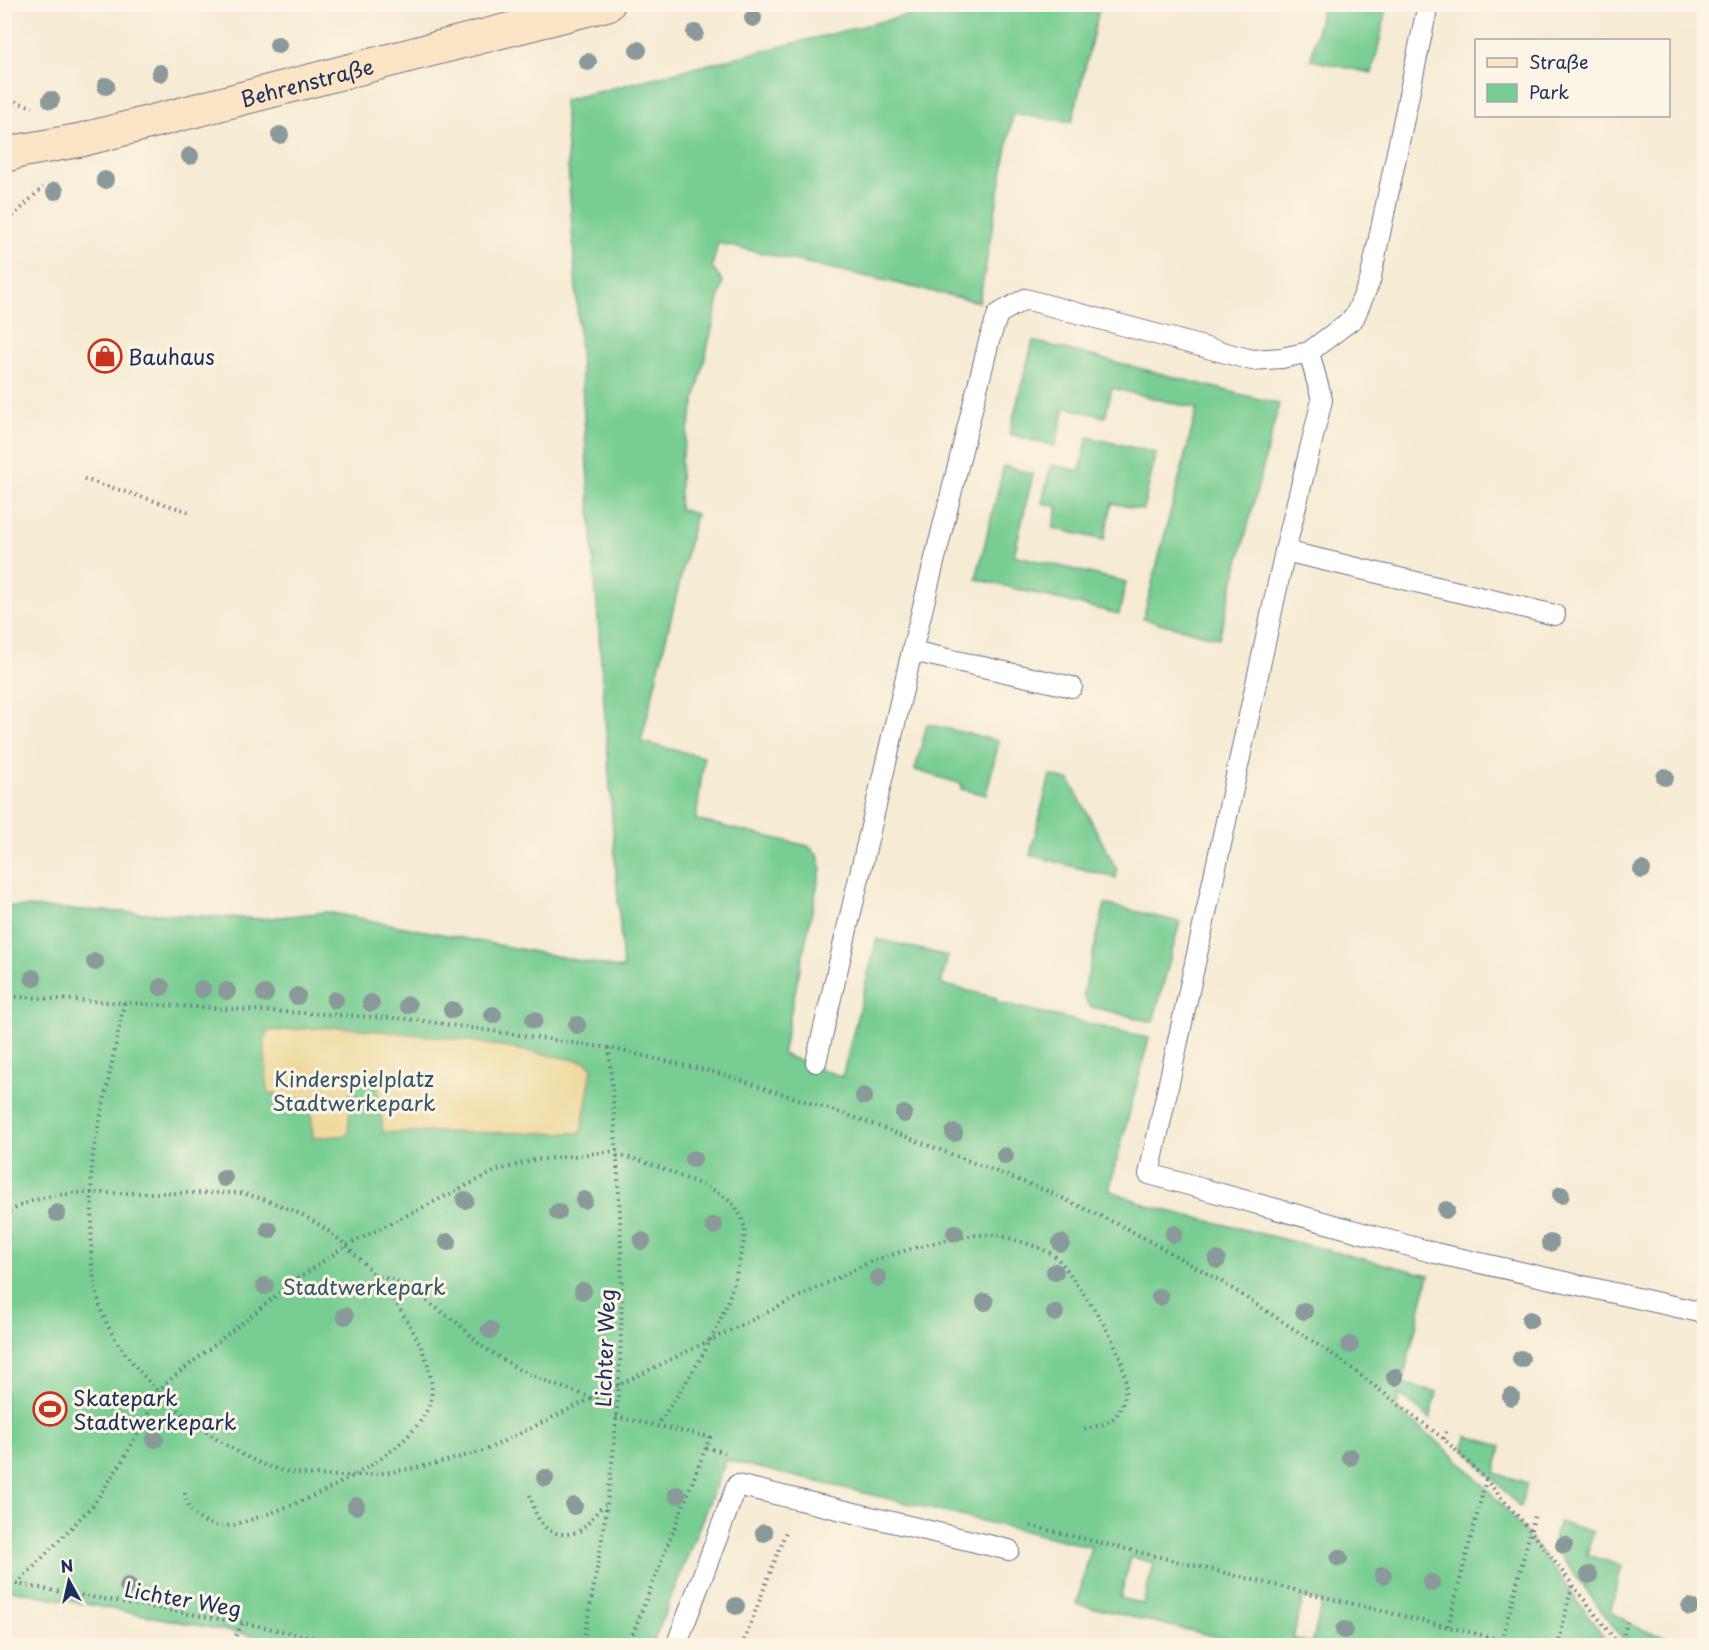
<svg xmlns="http://www.w3.org/2000/svg" width="1709" height="1650" font-family="'Playpen Sans',sans-serif">
  <style>
    .green { fill: #77cd92; stroke: #497e78; stroke-width: 1.5; fill-rule: evenodd }
    .sand { fill: #eeda9e; stroke: #84847e; stroke-width: 1.5 }
    .lines { fill: none; stroke-linecap: round; stroke-linejoin: round }
    .lane-casing { stroke: #687187; stroke-width: 22 }
    .secondary-casing { stroke: #687187; stroke-width: 35 }
    .path { stroke: #687187; stroke-width: 4; stroke-dasharray: 1.5 4.5; stroke-linecap: butt }
    .lane { stroke: #fff; stroke-width: 20 }
    .secondary { stroke: #fce5c4; stroke-width: 33 }
    .tree { fill: #8a999a }
    .labels { text-anchor: middle; dominant-baseline: central; stroke-width: 6; stroke-linejoin: round; paint-order: stroke }
    .street-label { font-size: 21px; fill: #1b2f5e; stroke: #fcf5e5 }
    .poi-label { font-size: 21px; fill: #1b2f5e; stroke: #fcf5e5; text-anchor: start }
    .park-label { font-size: 21px; fill: #32566b; stroke: #fcf5e5 }
  </style>
  <rect width="100%" height="100%" fill="#fcf5e5"/>
  <filter id="ink" filterUnits="userSpaceOnUse"><feTurbulence type="fractalNoise" baseFrequency=".0167" numOctaves="2"/><feDisplacementMap in="SourceGraphic" scale="12" xChannelSelector="R" yChannelSelector="G"/><feConvolveMatrix kernelMatrix="1 2 1 2 8 2 1 2 1" color-interpolation-filters="sRGB"/></filter>
  <filter id="wash" filterUnits="userSpaceOnUse"><feTurbulence type="fractalNoise" baseFrequency=".008" numOctaves="4" result="noise"/><feDisplacementMap in="SourceGraphic" scale="24" xChannelSelector="R" yChannelSelector="G"/><feGaussianBlur stdDeviation="1.35" result="paint"/><feColorMatrix in="noise" values="0 0 0 0 0 0 0 0 0 0 0 0 0 0 0 0 0 1.4 0 .05"/><feComposite in="paint" operator="in"/></filter>
  <g filter="url(#wash)">
    <rect width="100%" height="100%" fill="#f6ebd3"/>
    <!-- green -->
    <path class="green" d="M948 5H1100L1072 122 1013 114 979 302 718 243 712 267 723 282 681 459 679 509 696 514 641 742 704 757 696 820 808 846 818 855 821 868 782 1054 842 1077 877 939 948 956 941 984 997 998 996 1002 1149 1038 1109 1190 1152 1207 1429 1275 1402 1383 1437 1392 1430 1419 1400 1394 1396 1409C1410 1420 1425 1431 1439 1443 1506 1500 1559 1574 1609 1645L1491 1646 1476 1641 1474 1646 1251 1645 1077 1604 1091 1547 726 1460 652 1645H303L5 1589V906L260 919 327 912 623 969 588 480 564 100ZM1131 1557 1154 1563 1143 1604 1120 1598ZM1303 1598 1322 1602 1312 1644 1293 1638Z
      M1322 5H1383L1386 13 1372 73 1311 60Z
      M1033 341 1279 404 1219 638 1143 619 1197 409 1112 388 1105 417 1065 407 1055 446 1009 434Z
      M1088 437 1156 453 1143 510 1112 503 1104 540 1053 528 1058 507 1042 503 1051 465 1080 471Z
      M1004 466 1033 474 1014 555 1126 582 1119 614 976 579Z
      M927 724 999 741 986 795 961 789 962 784 915 770Z
      M1050 775 1070 781 1117 870 1116 878 1030 855Z
      M1105 904 1180 922 1153 1022 1089 1006 1083 995Z
      M1467 1436 1501 1446 1495 1473 1527 1483 1520 1507 1463 1447Z
      M1559 1522 1593 1532 1587 1555 1622 1566 1610 1612 1642 1630 1674 1639V1643L1686 1645H1627L1552 1544Z"/>
    <!-- sand -->
    <path class="sand" d="M339 1027 460 1039 587 1062 592 1068 581 1133 383 1132 377 1082 364 1080 352 1082 348 1135 313 1138 310 1098 277 1100 276 1093 268 1094 264 1042 268 1031Z"/>
  </g>
  <g filter="url(#ink)">
    <g class="lines">
      <!-- lane casing -->
      <g class="lane-casing">
        <path id="lane" d="M1309 352 1322 400 1285 551 1149 1174 1435 1253 1704 1313
          M1285 551 1555 615
          M912 651 1072 687
          M816 1062 912 651 989 341 998 314 1025 299 1252 360 1282 358 1309 352 1354 318 1370 281 1428 4
          M676 1646 737 1485 1009 1550"/>
      </g>
      <!-- secondary casing -->
      <g class="secondary-casing">
        <g id="secondary">
          <path id="s1" d="M4 156 20 151 81 140 608 4"/>
        </g>
      </g>
      <!-- path -->
      <path class="path" d="M4 98 33 107
        M4 225 43 187
        M84 479 190 512
        M4 996 409 1019 609 1048 722 1074 862 1120 1047 1191 1126 1228 1219 1280 1338 1358 1444 1439 1486 1480 1531 1531 1620 1646
        M124 1003C118 1033 112 1063 106 1092 101 1116 94 1140 92 1164 91 1182 92 1200 92 1218 92 1236 90 1255 93 1273 99 1321 118 1348 150 1383 180 1416 241 1462 285 1471 353 1484 421 1469 486 1450L872 1261C903 1251 971 1229 1001 1236 1016 1240 1046 1248 1057 1258 1065 1266 1072 1277 1079 1287 1099 1316 1139 1370 1121 1407 1119 1412 1115 1418 1110 1421 1103 1425 1092 1427 1084 1430
        M4 1059 8 997
        M617 1156C641 1158 665 1170 687 1179 708 1187 736 1197 743 1222 747 1234 743 1246 740 1258 727 1322 694 1372 657 1425
        M4 1214 28 1202 47 1197 72 1193H240C272 1200 304 1213 331 1233 369 1261 450 1359 428 1408 402 1465 292 1508 234 1525 206 1529 189 1518 184 1490
        M374 1274 403 1284 459 1324 481 1346 518 1369 550 1383 618 1407
        M616 1417 710 1437 628 1646
        M1444 1439 1447 1428
        M706 1448 729 1453
        M530 1495C535 1513 541 1534 564 1534 570 1534 578 1533 582 1529 591 1522 595 1512 605 1505
        M1031 1526 1527 1646
        M4 1582 243 1623 356 1646
        M17 1584 93 1505 122 1462 159 1393 166 1383 296 1280 347 1245 496 1171 534 1160 617 1151
        M1448 1626 1486 1480
        M1502 1640 1535 1514
        M230 1646 243 1623
        M582 1646C604 1544 618 1439 621 1335 624 1239 616 1143 609 1048
        M742 1646 787 1529
        M1558 1646 1572 1585
        M1621 1646 1627 1622"/>
      <!-- lane -->
      <use href="#lane" class="lane"/>
      <!-- secondary -->
      <use href="#secondary" class="secondary"/>
    </g>
    <!-- trees -->
    <g class="tree">
      <circle cx="753" cy="18" r="9"/>
      <circle cx="695" cy="33" r="9"/>
      <circle cx="278" cy="45" r="9"/>
      <circle cx="638" cy="50" r="9"/>
      <circle cx="588" cy="62" r="9"/>
      <circle cx="160" cy="73" r="9"/>
      <circle cx="106" cy="86" r="9"/>
      <circle cx="51" cy="100" r="9"/>
      <circle cx="280" cy="135" r="9"/>
      <circle cx="190" cy="156" r="9"/>
      <circle cx="105" cy="180" r="9"/>
      <circle cx="55" cy="191" r="9"/>
      <circle cx="1665" cy="777" r="9"/>
      <circle cx="1642" cy="870" r="9"/>
      <circle cx="95" cy="962" r="9"/>
      <circle cx="33" cy="978" r="9"/>
      <circle cx="161" cy="987" r="9"/>
      <circle cx="202" cy="989" r="9"/>
      <circle cx="227" cy="991" r="9"/>
      <circle cx="265" cy="994" r="9"/>
      <circle cx="297" cy="996" r="9"/>
      <circle cx="335" cy="1000" r="9"/>
      <circle cx="371" cy="1003" r="9"/>
      <circle cx="408" cy="1005" r="9"/>
      <circle cx="452" cy="1010" r="9"/>
      <circle cx="493" cy="1015" r="9"/>
      <circle cx="534" cy="1020" r="9"/>
      <circle cx="577" cy="1025" r="9"/>
      <circle cx="864" cy="1096" r="9"/>
      <circle cx="904" cy="1114" r="9"/>
      <circle cx="954" cy="1133" r="9"/>
      <circle cx="1005" cy="1156" r="9"/>
      <circle cx="693" cy="1159" r="9"/>
      <circle cx="224" cy="1178" r="9"/>
      <circle cx="1561" cy="1195" r="9"/>
      <circle cx="465" cy="1200" r="9"/>
      <circle cx="584" cy="1200" r="9"/>
      <circle cx="1446" cy="1210" r="9"/>
      <circle cx="558" cy="1212" r="9"/>
      <circle cx="57" cy="1213" r="9"/>
      <circle cx="714" cy="1226" r="9"/>
      <circle cx="269" cy="1230" r="9"/>
      <circle cx="955" cy="1233" r="9"/>
      <circle cx="1174" cy="1234" r="9"/>
      <circle cx="642" cy="1241" r="9"/>
      <circle cx="448" cy="1242" r="9"/>
      <circle cx="1061" cy="1243" r="9"/>
      <circle cx="1550" cy="1243" r="9"/>
      <circle cx="1217" cy="1260" r="9"/>
      <circle cx="1055" cy="1272" r="9"/>
      <circle cx="878" cy="1278" r="9"/>
      <circle cx="265" cy="1286" r="9"/>
      <circle cx="583" cy="1291" r="9"/>
      <circle cx="1160" cy="1297" r="9"/>
      <circle cx="985" cy="1302" r="9"/>
      <circle cx="1304" cy="1311" r="9"/>
      <circle cx="1055" cy="1313" r="9"/>
      <circle cx="345" cy="1316" r="9"/>
      <circle cx="1530" cy="1320" r="9"/>
      <circle cx="490" cy="1330" r="9"/>
      <circle cx="1350" cy="1345" r="9"/>
      <circle cx="1521" cy="1359" r="9"/>
      <circle cx="1395" cy="1377" r="9"/>
      <circle cx="1511" cy="1397" r="9"/>
      <circle cx="155" cy="1439" r="9"/>
      <circle cx="1350" cy="1457" r="9"/>
      <circle cx="545" cy="1478" r="9"/>
      <circle cx="677" cy="1495" r="9"/>
      <circle cx="356" cy="1506" r="9"/>
      <circle cx="574" cy="1506" r="9"/>
      <circle cx="764" cy="1533" r="9"/>
      <circle cx="1564" cy="1545" r="9"/>
      <circle cx="1339" cy="1558" r="9"/>
      <circle cx="1383" cy="1575" r="9"/>
      <circle cx="1589" cy="1575" r="9"/>
      <circle cx="1431" cy="1583" r="9"/>
      <circle cx="128" cy="1586" r="9"/>
      <circle cx="736" cy="1606" r="9"/>
      <circle cx="1690" cy="1607" r="9"/>
      <circle cx="1344" cy="1630" r="9"/>
    </g>
  </g>
  <!-- icons -->
  <defs>
    <g id="shop-ring" transform="scale(1.725)"><circle r="9.5" fill="#fcf5e5" stroke="#c8321e" stroke-width="1.5"/><path d="M-5-2.5h2.3a2.7 3.5 0 0 1 5.4 0H5L5.5 6h-11ZM-1.5-2.5h3a1.5 2.3 0 0 0-3 0Z" fill="#c8321e"/></g>
    <g id="stadium-ring" transform="scale(1.725)"><circle r="9.5" fill="#fcf5e5" stroke="#c8321e" stroke-width="1.5"/><path d="M0-5a6.5 5 0 1 0 0 10a6.5 5 0 1 0 0-10ZM-3.5-1.8h7v3.6h-7Z" fill="#c8321e"/></g>
  </defs>
  <g fill-rule="evenodd">
    <use href="#shop-ring" x="105" y="356"/>
    <use href="#stadium-ring" x="50" y="1409"/>
  </g>
  <g class="labels">
    <!-- street labels -->
    <g class="street-label">
      <text stroke="none"><textPath href="#s1" startOffset="312">Behrenstraße</textPath></text>
      <text transform="translate(604 1348) rotate(-88)">Lichter Weg</text>
      <text transform="translate(183 1598) rotate(10)">Lichter Weg</text>
    </g>
    <!-- poi labels -->
    <g class="poi-label">
      <text x="128" y="356">Bauhaus</text>
      <text x="73" y="1397">Skatepark<tspan x="73" dy="24">Stadtwerkepark</tspan></text>
    </g>
    <!-- park labels -->
    <g class="park-label">
      <text x="354" y="1078">Kinderspielplatz<tspan x="354" dy="24">Stadtwerkepark</tspan></text>
      <text x="364" y="1286">Stadtwerkepark</text>
    </g>
  </g>
  <!-- margin -->
  <rect width="1709" height="1650" fill="none" stroke="#fcf5e5" stroke-width="24"/>
  <!-- legend -->
  <rect x="1475" y="39" width="195" height="78" fill="#fcf5e5" stroke="#a2a6af" stroke-width="1.5"/>
  <rect x="1487" y="58" width="30" height="9" fill="#fce5c4" stroke="#a2a6af" stroke-width="1.5"/>
  <text x="1529" y="69" font-size="18" fill="#1b2f5e">Straße</text>
  <rect x="1487" y="84" width="30" height="18" fill="#77cd92" stroke="#a2a6af" stroke-width="1.5"/>
  <text x="1529" y="99" font-size="18" fill="#1b2f5e">Park</text>
  <!-- north arrow -->
  <g transform="translate(69 1581) rotate(352)" stroke="#fcf5e5" stroke-width="4.5" paint-order="stroke">
  <path d="M0-4.5L10 22L0 15L-10 22Z" fill="#1b2f5e"/>
  <text y="-9" font-size="16" font-weight="bold" text-anchor="middle" fill="#1b2f5e">N</text>
  </g>
</svg>
